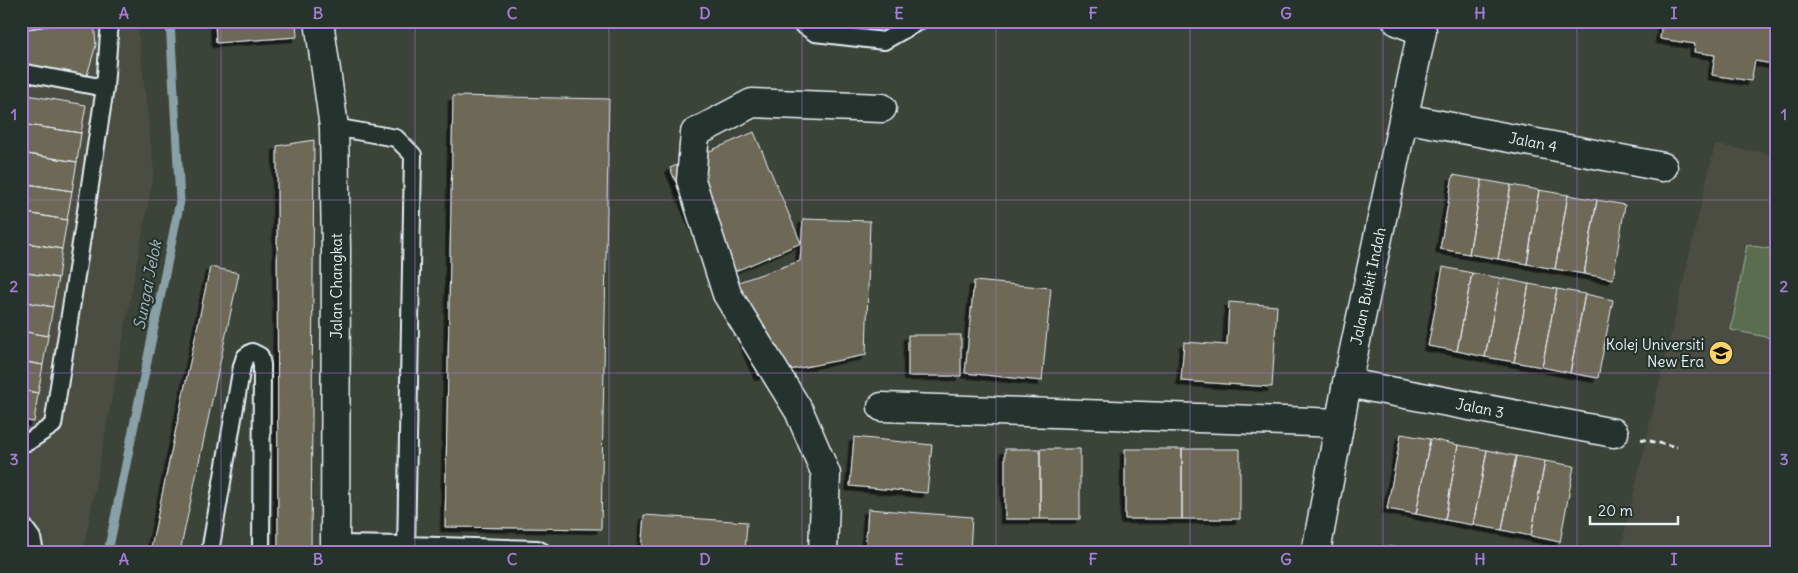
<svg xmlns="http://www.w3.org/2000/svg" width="1798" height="573" font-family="Delius,sans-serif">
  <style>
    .built { fill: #4b4e42 }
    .green { fill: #5a6d50; stroke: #a1afa4 }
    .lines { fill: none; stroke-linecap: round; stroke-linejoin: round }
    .stream { stroke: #89a0a7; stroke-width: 9 }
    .building { fill: #6e6856; stroke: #e8f1f8; filter: url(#shadow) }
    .service-casing { stroke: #e8f1f8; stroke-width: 20 }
    .minor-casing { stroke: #e8f1f8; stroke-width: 31 }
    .tertiary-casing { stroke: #e8f1f8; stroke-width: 31 }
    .path { stroke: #e8f1f8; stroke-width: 3; stroke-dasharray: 5 4; stroke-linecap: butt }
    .service { stroke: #26332d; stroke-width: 16 }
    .minor { stroke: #26332d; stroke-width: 28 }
    .tertiary { stroke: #26332d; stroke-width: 28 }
    .grid { fill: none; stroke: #a77bd6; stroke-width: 1; stroke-opacity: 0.55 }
    .labels { text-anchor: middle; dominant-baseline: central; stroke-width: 4.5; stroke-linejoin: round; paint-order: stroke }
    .street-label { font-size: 15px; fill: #e8f1f8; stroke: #26332d }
    .poi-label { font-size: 15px; fill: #e8f1f8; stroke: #26332d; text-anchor: end }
    .water-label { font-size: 16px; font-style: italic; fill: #a9bbc2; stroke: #26332d }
    .neatline { fill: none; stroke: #a77bd6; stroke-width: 2 }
    .grid-label { font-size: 16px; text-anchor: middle; font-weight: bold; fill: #a77bd6 }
  </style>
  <defs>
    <filter id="shadow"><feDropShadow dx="-4.5" dy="4.5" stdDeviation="0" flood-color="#0009"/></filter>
  </defs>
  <rect width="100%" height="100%" fill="#3c4339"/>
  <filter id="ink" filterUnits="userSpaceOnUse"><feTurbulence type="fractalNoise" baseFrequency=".02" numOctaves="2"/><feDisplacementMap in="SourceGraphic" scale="10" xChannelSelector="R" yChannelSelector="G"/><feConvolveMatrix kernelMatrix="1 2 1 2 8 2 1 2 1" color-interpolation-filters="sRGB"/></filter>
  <g filter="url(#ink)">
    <!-- built -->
    <path class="built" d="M21 21H137L154 172 83 552H21Z
      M1715 145 1777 155V552H1620Z"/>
    <!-- green -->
    <path class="green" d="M1747 245 1777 250V339L1731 330Z"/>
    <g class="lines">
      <!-- stream -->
      <path class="stream" d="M108 552 180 201 170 21"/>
    </g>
    <!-- building -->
    <path class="building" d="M21 21H80L21 30Z
      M80 21H94L96 45 87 75 21 64V30Z
      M215 21H296L297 37 216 43Z
      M1662 21H1777V42L1773 64 1755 61 1751 81 1712 75 1715 55 1694 52 1695 44 1660 39Z
      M21 94 86 105 81 133 21 124Z
      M453 96 609 99 601 529 445 527Z
      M21 124 81 133 77 162 21 153Z
      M754 132 801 243 717 279 670 168Z
      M314 140 311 552H278L277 146Z
      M21 153 77 162 72 191 21 183Z
      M1453 175 1482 180 1469 254 1440 249Z
      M1482 180 1511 185 1498 259 1469 254Z
      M21 183 72 191 67 220 21 212Z
      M1511 185 1539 190 1527 264 1498 259Z
      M1539 190 1568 195 1555 269 1527 264Z
      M1568 195 1597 200 1584 274 1555 269Z
      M1597 200 1625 205 1613 279 1584 274Z
      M21 212 67 220 62 249 21 242Z
      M803 219 870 221 866 355 759 376 721 288 800 261Z
      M21 242 62 249 58 278 21 272Z
      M210 267 239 273 180 552H150Z
      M1443 267 1472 273 1457 351 1428 346Z
      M21 272 58 278 53 307 21 301Z
      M1472 273 1500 278 1485 357 1457 351Z
      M1500 278 1529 284 1514 362 1485 357Z
      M974 281 1051 288 1042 381 965 373Z
      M1529 284 1557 289 1542 367 1514 362Z
      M1557 289 1585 294 1570 373 1542 367Z
      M1585 294 1613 300 1598 378 1570 373Z
      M21 301 53 307 48 336 21 331Z
      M1229 302 1277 306 1272 387 1181 381 1184 342 1227 345Z
      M21 331 48 336 43 365 21 361Z
      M908 335H961V376H908Z
      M21 361 43 365 38 393 21 390Z
      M21 390 38 393 34 422 21 420Z
      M1401 434 1430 439 1416 514 1387 509Z
      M854 437 932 445 927 493 850 486Z
      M1430 439 1458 445 1445 520 1416 514Z
      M1458 445 1487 450 1473 525 1445 520Z
      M1005 449H1040V519H1005Z
      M1040 449H1080V519H1040Z
      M1125 449H1182V519H1125Z
      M1182 449H1240V519H1182Z
      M1487 450 1516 456 1502 530 1473 525Z
      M1516 456 1545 461 1531 536 1502 530Z
      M1545 461 1574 466 1560 542 1531 536Z
      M868 509 972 517 970 552H865Z
      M644 515 747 522 745 552H641Z
      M1384 546 1413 550V552H1383Z"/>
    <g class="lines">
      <!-- service casing -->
      <g class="service-casing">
        <path id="service" d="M797 21 815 33 884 41 919 21
          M21 72 105 88
          M334 127 396 138 413 155 406 552
          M21 441 28 442 53 425 105 88 110 21
          M21 523 32 538 35 552
          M336 544 406 545 537 549 543 552
          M210 552 242 366 245 357 252 352 260 356 262 365 261 552"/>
      </g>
      <!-- minor casing -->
      <g class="minor-casing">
        <path id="minor" d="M319 21 334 127 336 251 335 552
          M1404 118 1663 167
          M1347 383 1614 433
          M882 407 1340 423
          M823 552 826 474 799 411 727 294 691 180 695 133 752 103 882 108"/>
      </g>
      <!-- tertiary casing -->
      <g class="tertiary-casing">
        <path id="tertiary" d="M1316 552 1347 383 1422 31 1397 21"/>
      </g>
      <!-- path -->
      <path class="path" d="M1641 439 1677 447"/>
      <!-- service -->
      <use href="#service" class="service"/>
      <!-- minor -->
      <use href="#minor" class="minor"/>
      <!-- tertiary -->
      <use href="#tertiary" class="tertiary"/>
    </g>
  </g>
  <!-- grid -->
  <path class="grid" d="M221 21V552M415 21V552M609 21V552M802 21V552M996 21V552M1190 21V552M1383 21V552M1577 21V552M21 200H1777M21 373H1777"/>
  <!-- icons -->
  <defs>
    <g id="university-disc" transform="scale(1.25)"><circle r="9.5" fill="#ffd166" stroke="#26332d"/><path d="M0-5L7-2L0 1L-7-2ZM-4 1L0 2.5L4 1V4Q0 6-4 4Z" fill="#111"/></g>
  </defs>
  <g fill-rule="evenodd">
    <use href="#university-disc" x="1721" y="353"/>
  </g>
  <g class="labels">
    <!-- street labels -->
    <g class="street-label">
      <text transform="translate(1533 142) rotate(11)">Jalan 4</text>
      <text transform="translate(336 286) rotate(-90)">Jalan Changkat</text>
      <text transform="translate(1368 286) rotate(-78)">Jalan Bukit Indah</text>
      <text transform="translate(1480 408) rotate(11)">Jalan 3</text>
    </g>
    <!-- poi labels -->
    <g class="poi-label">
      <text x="1704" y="344">Kolej Universiti<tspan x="1704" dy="17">New Era</tspan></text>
    </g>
    <!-- water labels -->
    <g class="water-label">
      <text transform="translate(147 285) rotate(-79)">Sungai Jelok</text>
    </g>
  </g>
  <!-- margin -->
  <rect width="1798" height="573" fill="none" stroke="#26332d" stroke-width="55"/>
  <!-- scale -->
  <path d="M1590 516v8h88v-8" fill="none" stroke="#e8f1f8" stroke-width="2.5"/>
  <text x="1598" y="516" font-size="15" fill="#e8f1f8" stroke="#26332d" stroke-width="4" paint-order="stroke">20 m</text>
  <rect x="28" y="28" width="1742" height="518" class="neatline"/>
  <g class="grid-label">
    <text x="124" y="19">A</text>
    <text x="318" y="19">B</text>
    <text x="512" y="19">C</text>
    <text x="705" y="19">D</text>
    <text x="899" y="19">E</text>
    <text x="1093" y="19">F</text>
    <text x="1286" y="19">G</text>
    <text x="1480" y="19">H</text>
    <text x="1674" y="19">I</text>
    <text x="14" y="120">1</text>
    <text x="1784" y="120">1</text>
    <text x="14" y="292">2</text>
    <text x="1784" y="292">2</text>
    <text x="14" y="465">3</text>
    <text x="1784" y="465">3</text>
    <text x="124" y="565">A</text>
    <text x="318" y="565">B</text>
    <text x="512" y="565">C</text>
    <text x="705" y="565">D</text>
    <text x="899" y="565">E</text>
    <text x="1093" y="565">F</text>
    <text x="1286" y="565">G</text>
    <text x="1480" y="565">H</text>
    <text x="1674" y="565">I</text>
  </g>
</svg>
